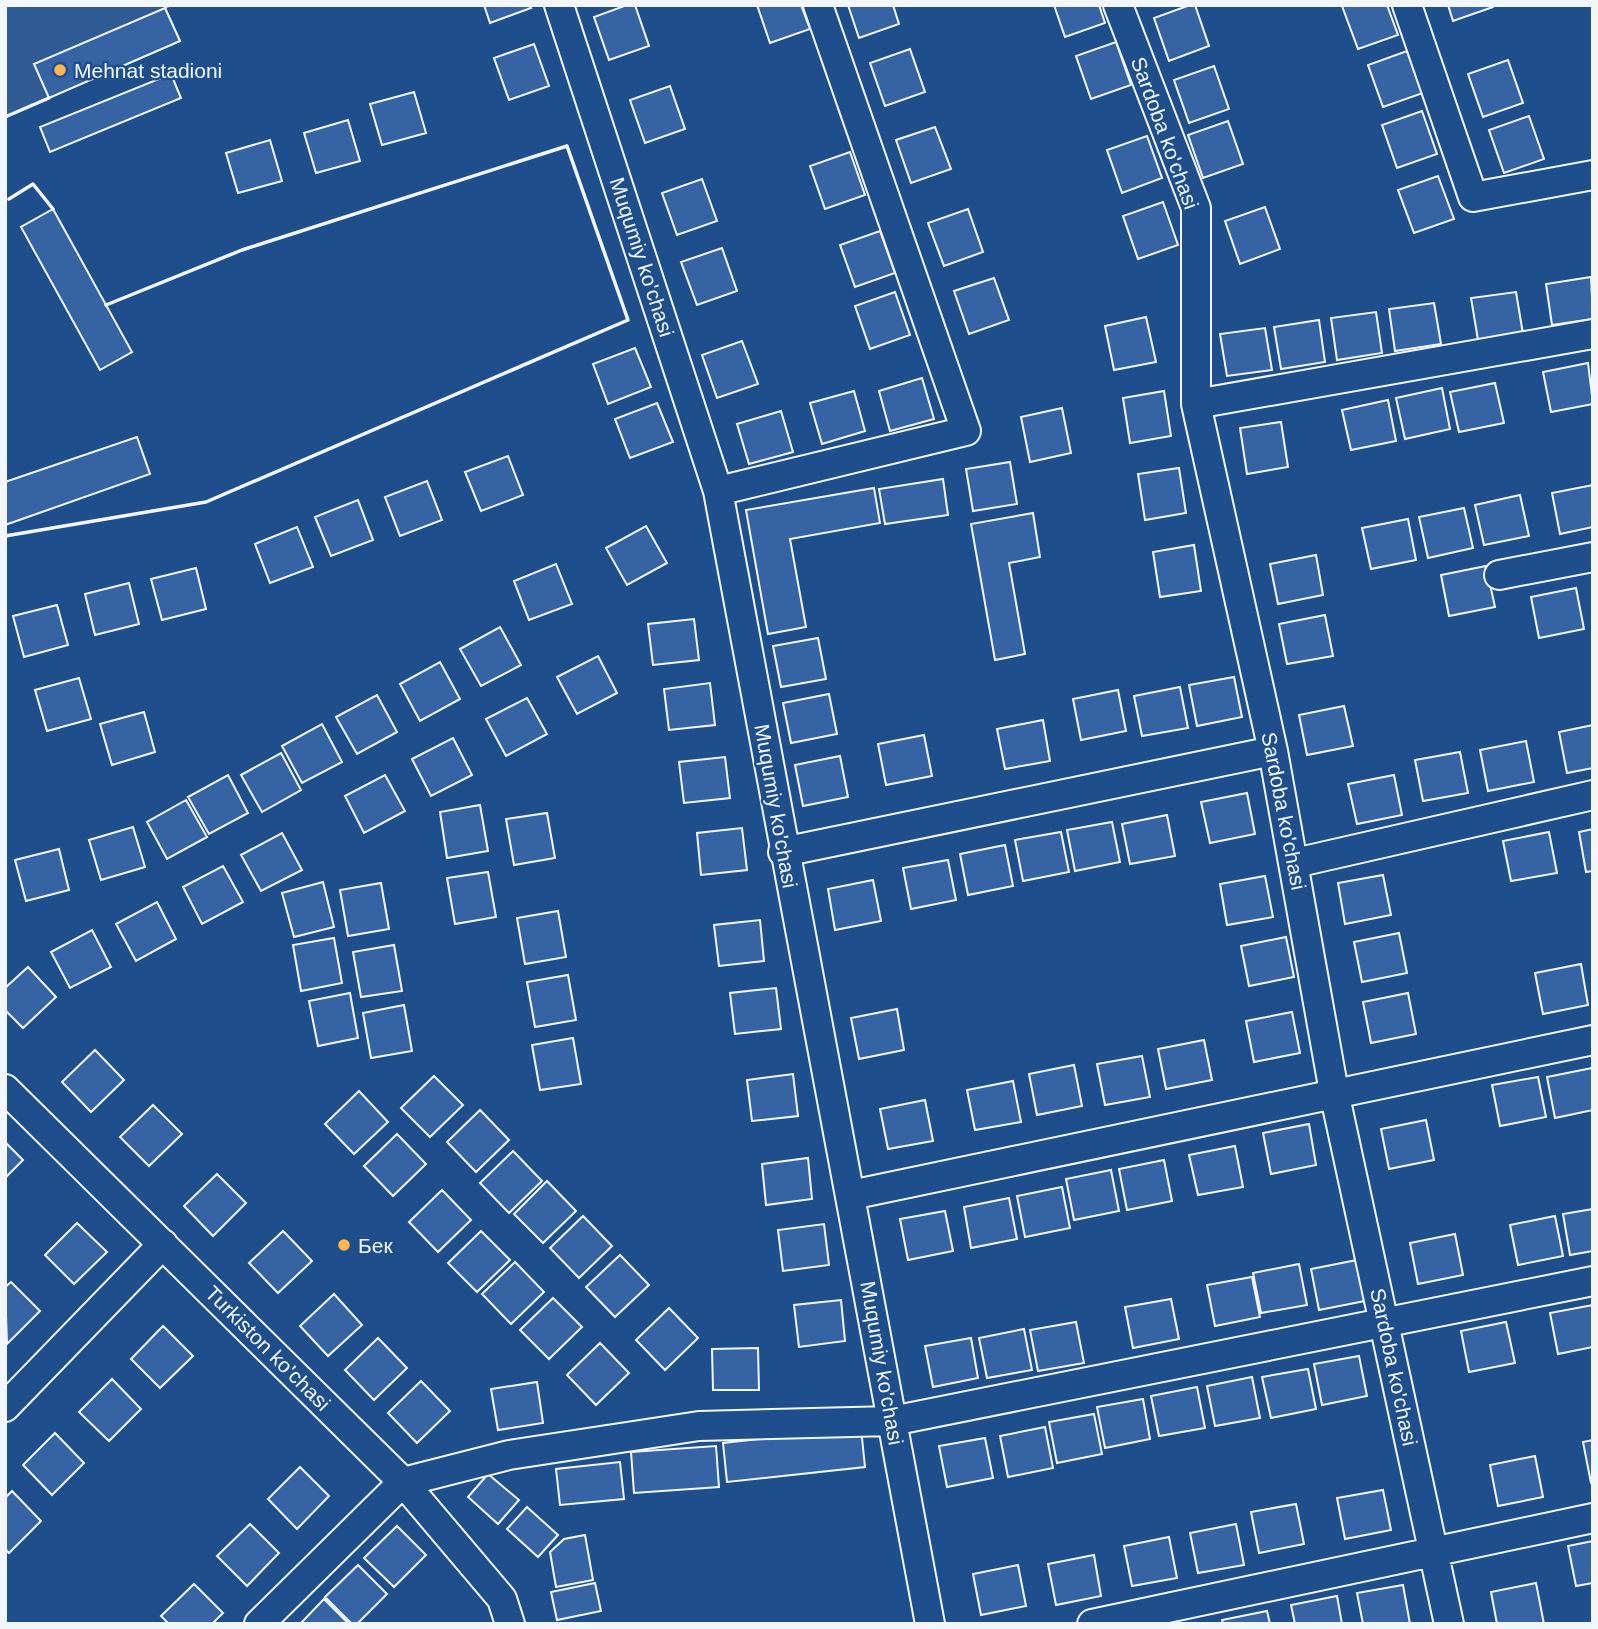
<svg xmlns="http://www.w3.org/2000/svg" width="1598" height="1629" font-family="Arial,sans-serif">
  <style>
    .built { fill: #305b95; stroke: #a8bbd7; stroke-width: 2 }
    .building { fill: #3563a3; stroke: #f2f6ff; stroke-width: 2 }
    .lines { fill: none; stroke-linecap: round; stroke-linejoin: round }
    .minor-casing { stroke: #f2f6ff; stroke-width: 32 }
    .minor { stroke: #1f4e8c; stroke-width: 28 }
    .wall { stroke: #f2f6ff; stroke-width: 3.5 }
    .poi-dot { fill: #ffb74d; stroke: #1f4e8c; stroke-width: 2.5 }
    .labels { text-anchor: middle; dominant-baseline: central; stroke-width: 5; stroke-linejoin: round; paint-order: stroke }
    .poi-label { font-size: 21px; fill: #f2f6ff; stroke: #1f4e8c; text-anchor: start }
    .street-label { font-size: 21px; fill: #f2f6ff; stroke: #1f4e8c }
  </style>
  <rect width="100%" height="100%" fill="#1f4e8c"/>
  <!-- built -->
  <path class="built" d="M5 5H171L165 8 180 41 5 117Z"/>
  <!-- building -->
  <path class="building" d="M484 5H529L531 8 490 23Z
    M627 5H635L649 46 609 60 594 17Z
    M757 5H801L810 29 770 43Z
    M848 5H893L899 24 859 38Z
    M1054 5H1099L1105 23 1065 37Z
    M1190 5H1195L1209 46 1169 61 1154 18Z
    M1387 5 1398 35 1358 49 1342 6Z
    M1448 5H1493V7L1453 21Z
    M165 8 180 41 49 98 34 64Z
    M1116 42 1131 85 1091 99 1076 56Z
    M534 44 549 86 509 100 494 58Z
    M910 49 925 92 885 106 870 63Z
    M1407 51 1423 93 1383 107 1368 65Z
    M1508 60 1523 103 1483 117 1468 74Z
    M1214 66 1229 109 1189 123 1174 80Z
    M171 74 181 98 50 152 40 127Z
    M670 86 685 129 645 143 630 100Z
    M414 92 426 133 382 145 370 104Z
    M1422 111 1437 154 1397 168 1382 125Z
    M1529 116 1544 159 1504 173 1489 130Z
    M348 120 360 161 316 173 304 133Z
    M1228 121 1243 164 1203 178 1188 135Z
    M935 127 951 169 911 183 896 140Z
    M1147 136 1162 178 1122 193 1107 150Z
    M270 140 282 181 238 193 226 153Z
    M850 152 865 195 825 209 810 166Z
    M1438 176 1454 219 1414 233 1398 190Z
    M702 179 717 221 677 235 662 193Z
    M1163 202 1178 245 1138 259 1123 216Z
    M1265 207 1280 249 1240 264 1225 221Z
    M53 209 132 352 100 370 21 227Z
    M968 209 983 252 944 266 928 223Z
    M880 231 895 273 855 287 840 245Z
    M722 248 737 291 697 305 681 262Z
    M1591 277 1593 319 1552 325 1546 284Z
    M994 278 1009 320 969 334 954 291Z
    M895 292 910 335 870 349 855 306Z
    M1516 292 1523 334 1478 340 1471 298Z
    M1434 303 1441 344 1395 351 1389 309Z
    M1376 312 1382 353 1337 360 1331 318Z
    M1146 317 1156 362 1114 370 1105 326Z
    M1319 320 1325 362 1281 369 1274 327Z
    M1265 328 1272 370 1227 376 1220 334Z
    M742 341 758 384 717 398 702 355Z
    M635 348 651 387 608 404 593 364Z
    M1588 363 1593 404 1551 412 1543 372Z
    M922 378 934 419 890 431 879 391Z
    M1495 383 1504 423 1459 432 1450 392Z
    M1442 388 1450 429 1405 439 1396 398Z
    M854 391 865 431 822 444 810 403Z
    M1164 391 1171 436 1130 443 1123 398Z
    M1388 400 1396 441 1351 450 1342 410Z
    M657 403 673 442 630 458 615 419Z
    M1062 408 1071 453 1030 462 1021 417Z
    M781 411 793 452 749 464 737 424Z
    M1281 422 1288 467 1247 474 1240 428Z
    M137 437 150 474 5 525V482Z
    M508 456 523 495 481 511 465 472Z
    M1010 462 1017 504 973 511 966 469Z
    M1179 468 1186 513 1145 520 1138 474Z
    M943 479 948 515 885 524 879 489Z
    M427 481 442 520 400 536 385 497Z
    M1593 485V527L1560 534 1552 493Z
    M874 488 880 523 790 539 806 627 768 634 746 510Z
    M1520 495 1529 536 1484 545 1475 505Z
    M358 500 373 540 331 556 315 517Z
    M1464 508 1473 548 1428 558 1419 517Z
    M1033 513 1040 557 1009 563 1025 654 995 660 971 524Z
    M1408 519 1416 560 1371 569 1362 528Z
    M646 526 667 563 627 585 606 548Z
    M297 527 313 567 270 583 255 544Z
    M1194 545 1201 591 1160 597 1153 552Z
    M1316 555 1323 595 1278 604 1270 564Z
    M556 564 572 604 529 620 514 581Z
    M1486 566 1495 607 1449 616 1441 575Z
    M196 568 206 609 162 620 151 579Z
    M129 583 139 624 95 635 85 594Z
    M1576 588 1584 629 1539 638 1531 597Z
    M57 605 68 645 24 657 13 616Z
    M1325 615 1333 656 1287 664 1279 624Z
    M694 619 699 660 653 665 648 624Z
    M500 627 521 665 481 686 460 649Z
    M818 638 826 679 781 687 773 646Z
    M598 656 617 693 577 714 557 677Z
    M440 662 460 699 420 721 400 684Z
    M1234 677 1242 717 1197 726 1189 685Z
    M79 678 91 719 47 731 35 690Z
    M710 683 715 725 669 730 664 689Z
    M1180 687 1188 728 1142 736 1134 696Z
    M1118 690 1126 731 1081 740 1073 699Z
    M829 694 837 734 791 743 783 703Z
    M377 695 397 732 357 754 336 717Z
    M527 698 547 734 506 756 486 719Z
    M1344 706 1353 746 1307 755 1299 715Z
    M144 712 155 752 112 765 100 724Z
    M1043 720 1050 761 1005 769 997 729Z
    M322 724 342 762 302 783 282 746Z
    M1593 725V768L1567 773 1559 732Z
    M924 735 932 776 886 785 878 744Z
    M453 738 472 775 431 796 412 759Z
    M1526 741 1534 782 1488 791 1480 750Z
    M1460 752 1468 793 1423 801 1415 760Z
    M281 753 301 790 262 812 241 775Z
    M840 756 848 797 803 806 795 765Z
    M725 757 730 798 684 803 679 762Z
    M228 775 248 813 209 834 188 797Z
    M385 775 405 811 364 833 345 796Z
    M1394 775 1402 815 1357 824 1348 784Z
    M1247 793 1255 834 1210 843 1201 802Z
    M186 800 207 837 167 859 147 822Z
    M480 805 488 851 447 858 440 812Z
    M547 813 555 858 514 865 506 819Z
    M1167 815 1175 856 1130 864 1122 824Z
    M1112 822 1120 862 1075 871 1067 830Z
    M133 827 145 867 101 880 89 840Z
    M742 828 747 870 701 875 697 833Z
    M1593 829V871L1586 872 1579 832Z
    M1061 832 1069 872 1023 881 1015 840Z
    M1549 832 1557 873 1511 881 1503 841Z
    M282 833 302 870 261 891 241 855Z
    M1005 845 1013 886 968 895 960 854Z
    M59 849 69 890 26 901 15 860Z
    M948 860 956 900 911 909 903 868Z
    M223 866 243 902 202 924 183 887Z
    M488 872 496 917 455 924 447 878Z
    M1383 875 1391 915 1345 924 1338 883Z
    M1265 876 1273 917 1227 925 1220 884Z
    M873 880 881 921 835 930 828 889Z
    M323 882 334 927 294 937 282 893Z
    M381 883 389 929 348 936 340 890Z
    M157 902 176 939 136 961 116 924Z
    M558 911 566 957 525 964 517 918Z
    M760 920 764 961 719 966 714 925Z
    M92 930 111 967 70 988 51 952Z
    M1399 933 1407 973 1362 982 1354 942Z
    M1286 937 1294 977 1249 986 1241 946Z
    M334 938 342 983 301 991 293 945Z
    M394 945 402 991 361 997 353 952Z
    M1581 964 1588 1005 1543 1014 1535 973Z
    M28 967 56 997 23 1028 5 1010V988Z
    M568 975 576 1020 535 1027 527 982Z
    M776 988 781 1029 735 1034 730 993Z
    M350 993 358 1038 318 1046 309 1001Z
    M1408 993 1416 1034 1371 1043 1363 1002Z
    M404 1005 412 1051 371 1058 363 1013Z
    M897 1009 904 1050 859 1059 851 1018Z
    M1292 1012 1300 1053 1254 1062 1246 1021Z
    M573 1038 581 1084 540 1090 532 1045Z
    M1204 1040 1212 1080 1166 1089 1158 1049Z
    M95 1050 124 1080 91 1112 62 1082Z
    M1142 1056 1150 1097 1105 1105 1097 1064Z
    M1074 1065 1082 1106 1037 1115 1029 1074Z
    M1592 1068 1593 1110 1555 1118 1547 1077Z
    M793 1074 798 1116 752 1121 747 1080Z
    M434 1076 463 1105 430 1137 401 1108Z
    M1538 1077 1546 1117 1500 1126 1492 1085Z
    M1013 1081 1021 1122 975 1130 967 1090Z
    M359 1091 388 1122 354 1154 325 1124Z
    M925 1100 933 1141 888 1149 880 1109Z
    M153 1105 182 1134 149 1166 120 1137Z
    M480 1110 509 1140 476 1172 447 1142Z
    M1426 1120 1434 1160 1389 1169 1381 1129Z
    M1309 1124 1316 1165 1271 1174 1263 1133Z
    M397 1134 426 1164 393 1196 364 1166Z
    M5 1142 23 1160 5 1178Z
    M1235 1146 1243 1187 1198 1195 1189 1155Z
    M513 1151 542 1181 509 1213 480 1183Z
    M808 1158 812 1199 766 1205 762 1164Z
    M1164 1160 1172 1201 1127 1210 1119 1169Z
    M1111 1170 1119 1211 1074 1220 1066 1179Z
    M217 1174 246 1203 213 1236 184 1206Z
    M547 1181 576 1211 543 1243 514 1214Z
    M1062 1187 1070 1228 1025 1237 1017 1196Z
    M442 1190 471 1220 438 1252 409 1222Z
    M1009 1198 1017 1239 971 1248 964 1207Z
    M1593 1209V1251L1570 1255 1563 1214Z
    M945 1211 953 1251 908 1260 900 1219Z
    M583 1216 612 1246 579 1278 550 1248Z
    M1555 1216 1563 1256 1518 1265 1510 1225Z
    M77 1223 107 1252 74 1284 45 1255Z
    M824 1224 829 1265 783 1271 778 1230Z
    M283 1231 312 1261 278 1293 249 1263Z
    M481 1231 510 1260 477 1292 448 1263Z
    M1455 1234 1463 1275 1418 1284 1410 1243Z
    M620 1255 649 1285 615 1317 586 1287Z
    M1357 1260 1365 1301 1319 1310 1311 1269Z
    M515 1262 544 1292 511 1324 482 1294Z
    M1299 1264 1307 1305 1261 1313 1253 1273Z
    M1252 1277 1260 1317 1215 1326 1207 1285Z
    M11 1282 40 1311 7 1344 5 1287Z
    M334 1294 362 1325 328 1356 300 1326Z
    M553 1298 582 1327 549 1359 520 1330Z
    M1171 1299 1179 1339 1133 1348 1125 1307Z
    M841 1300 845 1341 799 1347 794 1305Z
    M1593 1305V1347L1558 1354 1550 1313Z
    M669 1308 698 1338 665 1370 636 1340Z
    M1076 1322 1084 1363 1038 1371 1030 1330Z
    M1506 1322 1515 1363 1469 1372 1461 1331Z
    M163 1326 193 1356 160 1388 131 1359Z
    M1024 1329 1032 1370 987 1378 979 1338Z
    M378 1338 407 1368 374 1400 345 1370Z
    M971 1338 978 1378 933 1387 925 1346Z
    M600 1343 629 1373 596 1405 567 1375Z
    M758 1348 759 1390H713L712 1349Z
    M1359 1356 1367 1396 1322 1405 1314 1364Z
    M1308 1369 1316 1409 1271 1418 1262 1377Z
    M1252 1377 1260 1418 1215 1426 1207 1386Z
    M112 1379 141 1409 109 1441 79 1412Z
    M421 1381 450 1411 417 1443 388 1413Z
    M537 1382 543 1423 498 1430 491 1389Z
    M1197 1387 1205 1428 1159 1436 1151 1396Z
    M1143 1399 1150 1439 1105 1448 1097 1407Z
    M1094 1414 1102 1454 1057 1463 1049 1422Z
    M1045 1427 1053 1468 1008 1477 1000 1436Z
    M861 1428 865 1467 727 1482 723 1443Z
    M55 1433 84 1463 52 1495 23 1465Z
    M985 1438 993 1478 947 1487 939 1446Z
    M1593 1440V1483H1591L1583 1442Z
    M716 1446 719 1487 634 1493 631 1452Z
    M1535 1456 1543 1497 1498 1506 1490 1465Z
    M620 1462 624 1499 560 1505 556 1469Z
    M300 1467 329 1496 297 1529 268 1499Z
    M488 1474 519 1500 498 1524 468 1497Z
    M1383 1490 1391 1530 1345 1539 1337 1498Z
    M12 1491 41 1521 9 1553 5 1549V1498Z
    M1296 1504 1304 1544 1259 1553 1251 1512Z
    M527 1507 558 1535 538 1557 507 1529Z
    M250 1524 279 1553 247 1586 217 1556Z
    M1236 1524 1244 1565 1198 1573 1190 1533Z
    M397 1526 426 1555 394 1587 364 1558Z
    M585 1535 593 1580 556 1587 550 1552 564 1539Z
    M1169 1537 1177 1578 1132 1586 1124 1546Z
    M1593 1541V1583L1576 1586 1568 1546Z
    M1094 1555 1101 1596 1056 1605 1048 1564Z
    M358 1565 387 1594 357 1624H352L325 1597Z
    M1018 1565 1026 1606 981 1615 973 1574Z
    M595 1583 601 1611 557 1620 551 1592Z
    M1536 1583 1544 1624H1497L1491 1592Z
    M194 1584 223 1613 212 1624H169L161 1616Z
    M1403 1585 1410 1624H1363L1357 1593Z
    M1337 1596 1342 1624H1295L1291 1605Z
    M324 1599 349 1624H300Z
    M1267 1611 1270 1624H1223L1222 1620Z"/>
  <g class="lines">
    <!-- minor casing -->
    <g class="minor-casing">
      <path id="minor" d="M559 5 718 491 930 1624
        M1118 5 1196 208V404L1273 751 1334 1092 1449 1624
        M1407 5 1473 197 1593 175
        M1196 404 1593 334
        M718 491 966 431 818 5
        M1499 575 1593 557
        M783 852 1273 751
        M1295 863 1593 795
        M5 1089 403 1482 502 1599 510 1624
        M851 1195 1593 1040
        M5 1407 163 1244
        M259 1624 403 1482 509 1455 699 1426 892 1421 1593 1281
        M1092 1624 1593 1518"/>
    </g>
    <!-- minor -->
    <use href="#minor" class="minor"/>
    <!-- wall -->
    <path class="wall" d="M5 117 49 98
      M9 199 33 184 53 209
      M5 536 206 502 628 320 567 146 242 250 106 305"/>
  </g>
  <!-- markers -->
  <g class="poi-dot">
    <circle cx="60" cy="70" r="7"/>
    <circle cx="344" cy="1245" r="7"/>
  </g>
  <g class="labels">
    <!-- poi labels -->
    <g class="poi-label">
      <text x="74" y="70">Mehnat stadioni</text>
      <text x="358" y="1245">Бек</text>
    </g>
    <!-- street labels -->
    <g class="street-label">
      <text transform="translate(1165 133) rotate(70)">Sardoba ko'chasi</text>
      <text transform="translate(642 257) rotate(72)">Muqumiy ko'chasi</text>
      <text transform="translate(776 806) rotate(80)">Muqumiy ko'chasi</text>
      <text transform="translate(1284 811) rotate(79)">Sardoba ko'chasi</text>
      <text transform="translate(268 1348) rotate(45)">Turkiston ko'chasi</text>
      <text transform="translate(882 1363) rotate(80)">Muqumiy ko'chasi</text>
      <text transform="translate(1394 1367) rotate(78)">Sardoba ko'chasi</text>
    </g>
  </g>
  <!-- border -->
  <rect width="1598" height="1629" fill="none" stroke="#f2f6ff" stroke-width="14"/>
</svg>
